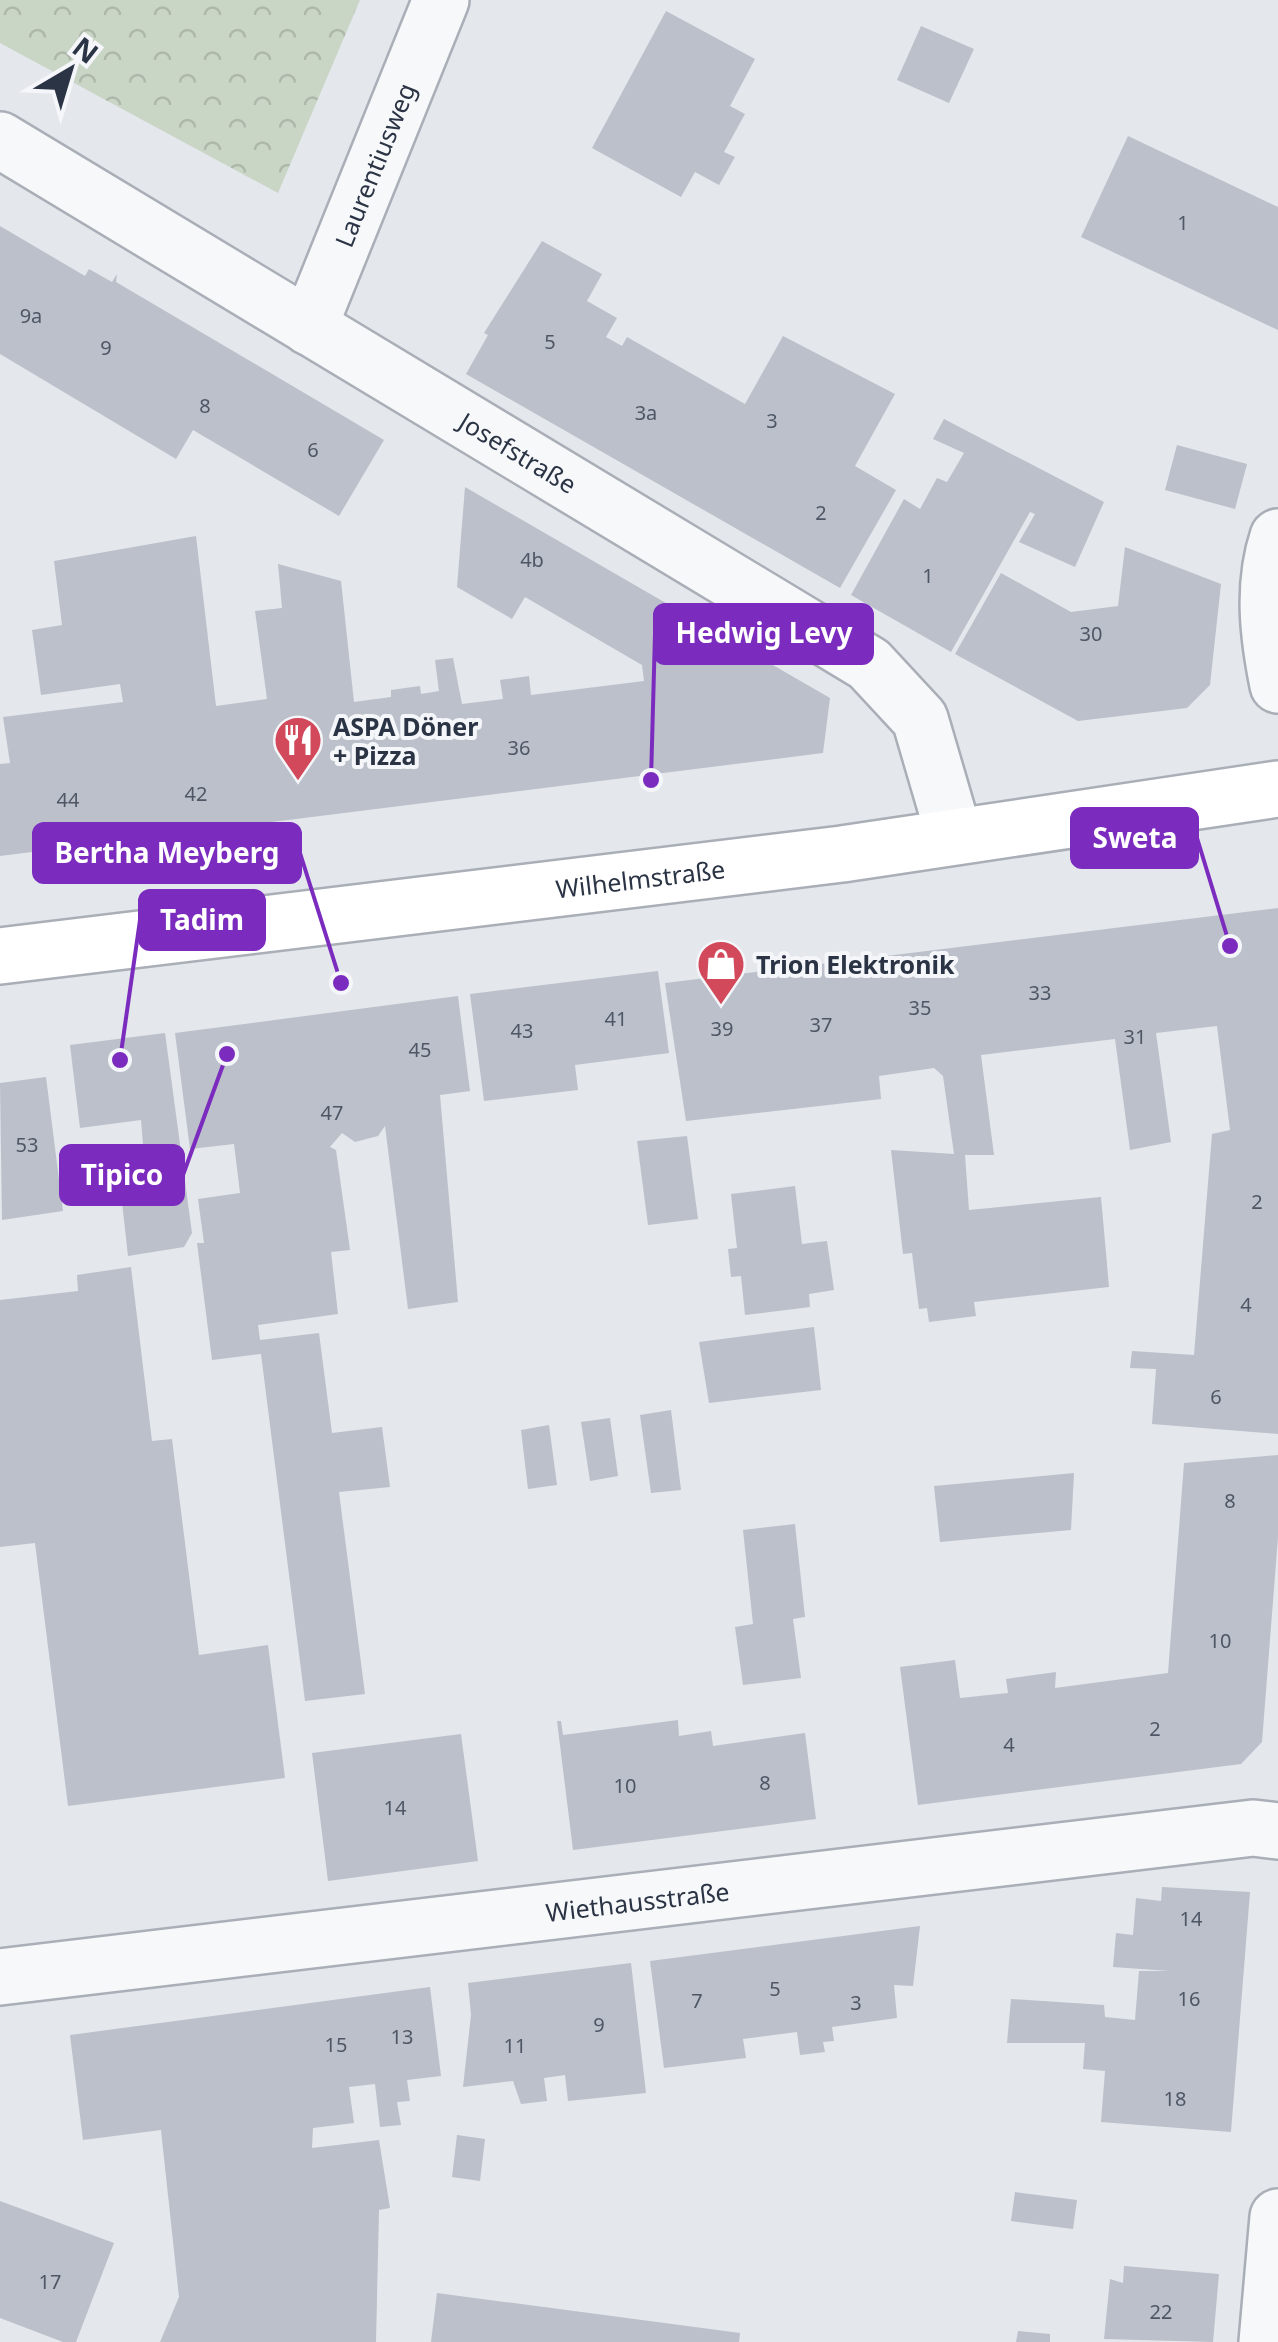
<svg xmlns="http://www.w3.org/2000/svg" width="1278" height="2342" font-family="'Noto Sans',sans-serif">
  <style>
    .park { fill: url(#park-crowns) }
    .building { fill: #bbc0ca }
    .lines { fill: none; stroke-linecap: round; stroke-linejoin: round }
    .minor-casing { stroke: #a9aeb7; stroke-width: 60 }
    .secondary-casing { stroke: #a9aeb7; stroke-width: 60 }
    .minor { stroke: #f7f8fa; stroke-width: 55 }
    .secondary { stroke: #fff; stroke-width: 55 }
    .labels { text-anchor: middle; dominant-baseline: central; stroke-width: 8; stroke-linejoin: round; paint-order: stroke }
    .number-label { font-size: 20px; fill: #4f5766 }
    .street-label { font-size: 25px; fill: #2b3445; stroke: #f4f6f9 }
    .poi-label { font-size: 25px; font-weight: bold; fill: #2b3445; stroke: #f4f6f9; text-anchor: start }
    .leader { fill: none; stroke: #7b2cbf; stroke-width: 4 }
    .callout-dot { fill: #7b2cbf; stroke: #f4f6f9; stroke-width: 4 }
    .callout { fill: #7b2cbf; stroke: #7b2cbf; stroke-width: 4 }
    .callout-label { font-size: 28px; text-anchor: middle; font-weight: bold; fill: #fff }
  </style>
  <defs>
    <pattern id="park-crowns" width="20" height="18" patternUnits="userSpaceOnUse" patternTransform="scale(2.5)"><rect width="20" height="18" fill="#c9d6c5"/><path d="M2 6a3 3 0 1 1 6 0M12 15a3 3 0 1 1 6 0" fill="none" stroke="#adb8ab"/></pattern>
  </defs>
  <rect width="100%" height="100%" fill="#e4e7ec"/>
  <!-- park -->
  <path class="park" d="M0 0H360L278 193 0 43Z"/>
  <!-- building -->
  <path class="building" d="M666 11 755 59 730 106 745 114 724 152 735 157 719 185 695 172 681 197 592 148Z
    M921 26 974 49 949 103 897 80Z
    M1128 136 1278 207V330L1081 237Z
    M0 226 85 276 89 269 112 282 117 274 116 282 384 440 339 516 193 430 176 459 0 354Z
    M542 241 602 274 587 301 617 318 606 337 622 346 627 337 745 404 783 336 895 394 855 466 896 490 840 588 466 374 488 335 484 333Z
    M944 419 1104 502 1075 567 1019 542 1035 514 1030 512 951 652 851 595 904 499 920 509 937 478 947 482 964 453 933 439Z
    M1177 445 1247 464 1235 509 1165 490Z
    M465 487 830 698 823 753 0 856V764L10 763 3 717 123 702 120 684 41 695 32 630 62 625 54 561 196 536 216 706 267 699 255 611 282 608 278 564 341 581 354 702 391 697V690L420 686 421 694 439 691 435 660 453 658 462 704 503 699 500 680 529 676 531 695 644 681 642 665 525 597 512 619 457 587Z
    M1125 547 1221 584 1210 685 1187 708 1078 721 955 654 1001 573 1071 612 1118 606Z
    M1278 908V1434L1152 1424 1156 1369 1130 1368 1132 1351 1194 1355 1212 1134 1230 1130 1217 1026 1156 1033 1171 1142 1130 1150 1115 1039 981 1055 994 1155H965L969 1210 1101 1197 1109 1287 974 1302 976 1316 929 1322 927 1308 919 1309 912 1253 903 1254 891 1150 954 1154 943 1076 934 1068 879 1076 881 1099 686 1121 665 983Z
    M658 971 669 1053 575 1065 578 1090 484 1101 470 994Z
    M458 996 470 1091 440 1095 458 1302 408 1309 385 1126 378 1136 355 1142 342 1133 330 1147 336 1150 350 1250 331 1252 338 1314 258 1325 260 1340 319 1333 332 1433 382 1427 390 1487 339 1492 365 1694 305 1701 261 1354 212 1360 197 1243H204L198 1199 240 1193 234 1144 190 1149 175 1033Z
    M165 1033 192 1233 184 1247 128 1256 122 1202 130 1199 126 1172 145 1169 141 1120 80 1128 70 1045Z
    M46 1077 63 1211 2 1220 0 1083Z
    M687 1136 698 1219 648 1225 637 1141Z
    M795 1186 802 1244 827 1241 834 1290 809 1294 810 1307 745 1315 741 1276 731 1277 728 1249 737 1248 731 1194Z
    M131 1267 152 1441 172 1439 199 1655 268 1645 285 1778 68 1806 35 1543 0 1547V1300L78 1291 77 1275Z
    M814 1327 821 1390 709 1403 699 1342Z
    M671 1410 681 1490 651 1493 640 1415Z
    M610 1418 618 1476 590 1481 581 1422Z
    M549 1425 557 1485 528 1489 521 1430Z
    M1278 1455V1537L1262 1742 1241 1764 918 1805 900 1667 955 1660 960 1698 1008 1693 1006 1679 1056 1672 1055 1688 1168 1673 1184 1463Z
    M1074 1473 1071 1530 940 1542 934 1486Z
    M795 1524 805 1617 793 1619 801 1678 743 1685 735 1627 753 1624 743 1530Z
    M678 1720 679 1736 711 1731 713 1746 805 1733 816 1819 573 1850 557 1721H561L563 1735Z
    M461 1734 478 1861 328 1881 312 1753Z
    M1162 1887 1250 1892 1231 2132 1101 2122 1105 2071 1083 2069 1085 2043H1007L1011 1999 1104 2005 1105 2017 1135 2020 1139 1971H1169L1113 1967 1116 1933 1133 1935 1136 1898 1161 1901Z
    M920 1926 913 1986 894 1985 897 2018 832 2027 834 2041 823 2042 825 2052 800 2055 797 2032 743 2039 746 2058 664 2068 650 1961Z
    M631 1963 646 2093 568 2101 565 2075 544 2078 547 2101 521 2104 513 2081 463 2087 471 2015 468 1983Z
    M430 1987 441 2076 407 2080 410 2101 397 2102 401 2125 380 2127 375 2084 349 2087 354 2123 313 2128 312 2148 379 2140 390 2208 379 2210 376 2342H160L179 2297 161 2130 83 2140 70 2035Z
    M457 2135 485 2139 480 2181 452 2177Z
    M1015 2192 1077 2200 1073 2229 1011 2221Z
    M0 2201 114 2243 76 2342H63L0 2318Z
    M1124 2266 1219 2274 1213 2342 1104 2339 1110 2279 1123 2283Z
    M437 2293 740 2333 739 2342H431Z
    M1018 2331 1050 2334V2342H1016Z"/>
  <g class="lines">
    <!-- minor casing -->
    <g class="minor-casing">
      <g id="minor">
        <path id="s1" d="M0 140 869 664 920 719 954 835"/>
        <path id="s2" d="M309 327 441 0"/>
        <path d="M1278 537C1262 585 1268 636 1278 685"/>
        <path id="s3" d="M0 1977 1253 1828 1278 1831"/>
        <path d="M1267 2342 1278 2217"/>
      </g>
    </g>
    <!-- secondary casing -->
    <g class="secondary-casing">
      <g id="secondary">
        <path id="s4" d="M0 956 842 854 1278 789"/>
      </g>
    </g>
    <!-- minor -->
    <use href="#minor" class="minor"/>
    <!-- secondary -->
    <use href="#secondary" class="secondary"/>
  </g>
  <!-- icons -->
  <defs>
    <g id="restaurant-pin" transform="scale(2.5)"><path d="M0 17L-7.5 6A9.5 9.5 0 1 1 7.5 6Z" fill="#d1495b" stroke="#f4f6f9"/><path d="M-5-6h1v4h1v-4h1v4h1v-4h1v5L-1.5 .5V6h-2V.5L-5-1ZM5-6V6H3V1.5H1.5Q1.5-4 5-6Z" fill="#fff"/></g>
    <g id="shop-pin" transform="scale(2.5)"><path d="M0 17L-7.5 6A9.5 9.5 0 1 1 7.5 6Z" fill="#d1495b" stroke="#f4f6f9"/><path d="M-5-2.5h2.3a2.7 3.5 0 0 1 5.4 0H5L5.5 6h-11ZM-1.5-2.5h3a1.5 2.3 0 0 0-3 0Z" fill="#fff"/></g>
  </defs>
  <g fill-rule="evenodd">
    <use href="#restaurant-pin" x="298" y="740"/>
    <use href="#shop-pin" x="721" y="964"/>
  </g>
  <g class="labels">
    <!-- number labels -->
    <g class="number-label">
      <text x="1183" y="222">1</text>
      <text x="31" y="315">9a</text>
      <text x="550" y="341">5</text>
      <text x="106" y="347">9</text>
      <text x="205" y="405">8</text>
      <text x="646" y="412">3a</text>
      <text x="772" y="420">3</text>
      <text x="313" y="449">6</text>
      <text x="821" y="512">2</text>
      <text x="532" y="559">4b</text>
      <text x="928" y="575">1</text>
      <text x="1091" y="633">30</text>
      <text x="519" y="747">36</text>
      <text x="196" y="793">42</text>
      <text x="68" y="799">44</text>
      <text x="1040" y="992">33</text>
      <text x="920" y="1007">35</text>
      <text x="616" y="1018">41</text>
      <text x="821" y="1024">37</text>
      <text x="722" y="1028">39</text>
      <text x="522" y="1030">43</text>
      <text x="1135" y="1036">31</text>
      <text x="420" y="1049">45</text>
      <text x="332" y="1112">47</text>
      <text x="27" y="1144">53</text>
      <text x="1257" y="1201">2</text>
      <text x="1246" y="1304">4</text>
      <text x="1216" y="1396">6</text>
      <text x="1230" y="1500">8</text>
      <text x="1220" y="1640">10</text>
      <text x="1155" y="1728">2</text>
      <text x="1009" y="1744">4</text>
      <text x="765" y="1782">8</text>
      <text x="625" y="1785">10</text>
      <text x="395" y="1807">14</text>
      <text x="1191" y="1918">14</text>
      <text x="775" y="1988">5</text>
      <text x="1189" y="1998">16</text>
      <text x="697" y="2000">7</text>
      <text x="856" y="2002">3</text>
      <text x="599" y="2024">9</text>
      <text x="402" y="2036">13</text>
      <text x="336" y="2044">15</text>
      <text x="515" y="2045">11</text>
      <text x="1175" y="2098">18</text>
      <text x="50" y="2281">17</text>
      <text x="1161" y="2311">22</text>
    </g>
    <!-- street labels -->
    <g class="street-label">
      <text stroke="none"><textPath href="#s2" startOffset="175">Laurentiusweg</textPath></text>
      <text stroke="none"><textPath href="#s1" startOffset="605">Josefstraße</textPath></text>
      <text stroke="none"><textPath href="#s4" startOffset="645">Wilhelmstraße</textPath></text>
      <text stroke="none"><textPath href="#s3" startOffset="642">Wiethausstraße</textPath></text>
    </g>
    <!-- poi labels -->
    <g class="poi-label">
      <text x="333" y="726">ASPA Döner<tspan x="333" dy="29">+ Pizza</tspan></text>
      <text x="756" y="964">Trion Elektronik</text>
    </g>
  </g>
  <!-- callouts -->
  <path class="leader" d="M651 780L655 634M1230 946L1197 838M341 983L300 853M120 1060L140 920M227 1054L183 1175"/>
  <g class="callout-dot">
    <circle cx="651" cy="780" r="10"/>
    <circle cx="1230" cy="946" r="10"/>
    <circle cx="341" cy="983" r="10"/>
    <circle cx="120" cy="1060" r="10"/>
    <circle cx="227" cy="1054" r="10"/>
  </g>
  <g class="callout">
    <rect x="655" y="605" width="217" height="58" rx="10"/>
    <rect x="1072" y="809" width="125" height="58" rx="10"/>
    <rect x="34" y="824" width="266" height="58" rx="10"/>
    <rect x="140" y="891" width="124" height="58" rx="10"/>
    <rect x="61" y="1146" width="122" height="58" rx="10"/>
  </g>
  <g class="callout-label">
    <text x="764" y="643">Hedwig Levy</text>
    <text x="1135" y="848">Sweta</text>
    <text x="167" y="863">Bertha Meyberg</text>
    <text x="202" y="930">Tadim</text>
    <text x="122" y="1185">Tipico</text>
  </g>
  <!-- north arrow -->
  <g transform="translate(70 70) rotate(38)" stroke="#f4f6f9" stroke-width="8" paint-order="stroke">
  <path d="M0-8L18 38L0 25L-18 38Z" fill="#2b3445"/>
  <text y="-15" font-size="28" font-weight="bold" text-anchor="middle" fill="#2b3445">N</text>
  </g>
</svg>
